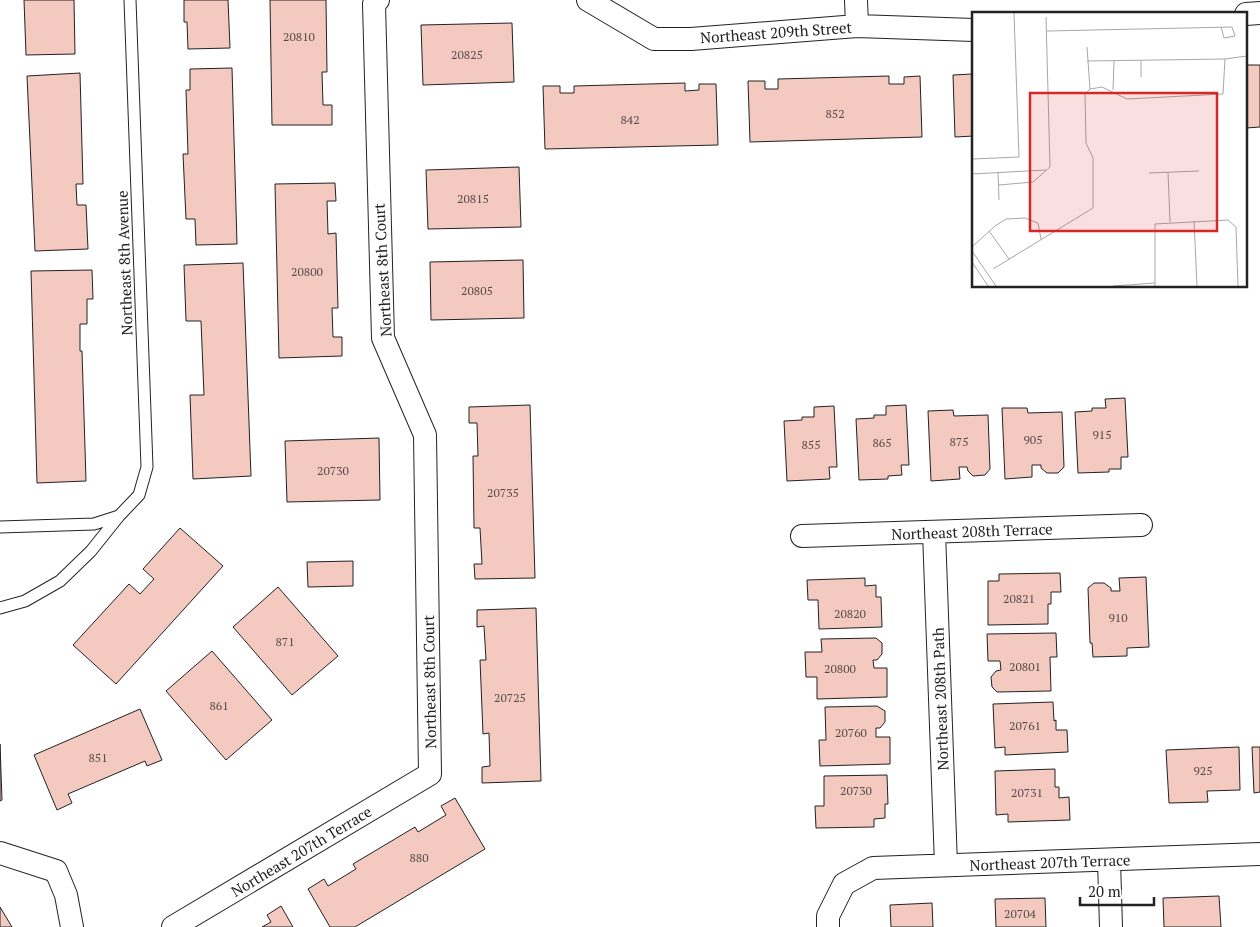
<svg xmlns="http://www.w3.org/2000/svg" width="1260" height="927" font-family="'PT Serif',serif">
  <style>
    .building { fill: #f3c9c0; stroke: #222 }
    .lines { fill: none; stroke-linecap: round; stroke-linejoin: round }
    .lane-casing { stroke: #222; stroke-width: 13 }
    .street-casing { stroke: #222; stroke-width: 24 }
    .lane { stroke: #fff; stroke-width: 11 }
    .street { stroke: #fff; stroke-width: 22 }
    .labels { text-anchor: middle; dominant-baseline: central; stroke-width: 4; stroke-linejoin: round; paint-order: stroke }
    .number-label { font-size: 12px; fill: #564c4a }
    .street-label { font-size: 15px; fill: #222; stroke: #fff }
    .inset-road { fill: none; stroke: #a7a7a7; stroke-width: 1 }
    .view { fill: #d62828; fill-opacity: 0.15; stroke: #d62828; stroke-width: 2.5 }
    .inset-edge { fill: none; stroke: #222; stroke-width: 2.5 }
  </style>
  <rect width="100%" height="100%" fill="#fff"/>
  <!-- building -->
  <path class="building" d="M24 0H74L75 54 26 55Z
    M184 0H228L230 48 188 49 187 22H184Z
    M270 0H326L327 72H322L323 105H332V125H272Z
    M512 23 514 82 423 85 421 25Z
    M1246 65H1260V127L1246 128Z
    M232 68 237 244 196 245 195 219H186L183 154H188L186 90H190V69Z
    M80 73 83 184H76L77 205H86L88 249 35 251 27 76Z
    M972 74V82H974V136L955 137 953 75Z
    M889 76V84H904V77L920 76 922 137 750 142 748 81H765V89H778V79Z
    M685 83V91L699 90V84H716L718 145 545 149 543 86H560V93H574V86Z
    M519 167 521 227 428 229 426 170Z
    M335 183 336 201H327L328 234 336 233 338 308H332L333 337H342V356L279 358 275 184Z
    M523 260 524 318 431 320 430 262Z
    M243 263 251 476 193 479 190 395H204L201 321H186L184 265Z
    M92 270 93 299H87V324H80V351H82L86 481 37 483 31 271Z
    M1125 398 1128 457H1121V469H1109V472L1078 473 1075 412 1092 411V408H1106L1105 399Z
    M530 405 535 578 475 579 474 564H482L480 528H474L473 456H478L477 423H469V407Z
    M906 405 909 465H901L902 475 888 476V479L859 480 856 419 874 418V415H886V406Z
    M834 406 837 467H829L830 479 787 481 784 421 802 420V417H814V407Z
    M1002 408H1027L1028 413 1062 412 1064 467 1058 473H1047L1041 468V465H1032V477L1005 479Z
    M953 410 954 416 988 415 990 469 985 475 973 476 968 471 967 467H959L960 479 931 481 928 411Z
    M379 438 380 500 287 502 285 441Z
    M180 528 223 566 116 684 73 645 129 584 140 594 154 579 143 569Z
    M353 561V586L308 587 307 562Z
    M1060 573 1061 592H1051V604H1048V624L988 625V581H999V574Z
    M1146 577 1149 647 1127 648V656L1093 657 1092 643H1090L1088 588 1094 583H1104L1111 588V591H1120L1119 578Z
    M865 578V586L876 585V597H881L882 627 819 629 818 600H808L807 580Z
    M278 587 338 656 292 695 233 627Z
    M536 608 541 781 482 783V767L490 766 489 733 483 734 480 660H486L484 626 477 627V610Z
    M1056 633 1057 657H1050L1051 691 997 692 992 687 991 677 996 671 1001 670 1000 661H988L987 634Z
    M876 638 882 643V654L877 660H873L874 668H887V697L817 699V677H806L805 652H822L821 639Z
    M212 651 272 720 226 760 166 691Z
    M1053 702 1054 721 1056 720V730H1067L1068 752 1005 755V747L995 748 993 704Z
    M877 706 885 711V722L880 728H876V737H890V764L820 766 819 740H826L825 707Z
    M140 709 162 760 147 766 145 761 68 794 72 803 57 810 34 755Z
    M0 744 2 800 0 801Z
    M1239 747 1240 790 1207 791 1208 802 1169 803 1166 750Z
    M1252 747H1260V792L1254 793Z
    M1055 769V787H1059V798L1069 797 1070 820 1008 822V814L996 815 995 771Z
    M887 775 888 804H885V818L874 819V827L816 828 815 806H824V776Z
    M455 798 485 849 355 927H330L308 889 324 879 328 886 356 869 353 864 415 827 418 832 446 815 441 806Z
    M1219 896 1221 927H1164L1163 898Z
    M1045 898 1046 927H996L995 899Z
    M932 903 933 927H891L890 905Z
    M281 906 293 927H262L271 922 267 915Z
    M0 907 12 927H0Z"/>
  <g class="lines">
    <!-- lane casing -->
    <g class="lane-casing">
      <path id="lane" d="M0 527 94 524 119 516
        M0 608 25 601 60 581 91 551 119 516 139 495 147 467 130 0"/>
    </g>
    <!-- street casing -->
    <g class="street-casing">
      <path id="street" d="M588 0 654 39H691L857 26 974 30
        M856 0 857 26
        M1246 14 1260 13
        M934 532 946 865
        M802 536 1141 525
        M0 853 56 871 66 895 72 927
        M1109 860 1111 927
        M173 927 430 774 425 435 383 338 374 4 378 0
        M828 927V916L844 884 873 868 1260 854"/>
    </g>
    <!-- lane -->
    <use href="#lane" class="lane"/>
    <!-- street -->
    <use href="#street" class="street"/>
  </g>
  <g class="labels">
    <!-- number labels -->
    <g class="number-label">
      <text x="299" y="36">20810</text>
      <text x="467" y="54">20825</text>
      <text x="835" y="113">852</text>
      <text x="630" y="119">842</text>
      <text x="473" y="198">20815</text>
      <text x="307" y="271">20800</text>
      <text x="477" y="290">20805</text>
      <text x="1102" y="434">915</text>
      <text x="1033" y="439">905</text>
      <text x="959" y="441">875</text>
      <text x="882" y="442">865</text>
      <text x="811" y="444">855</text>
      <text x="333" y="470">20730</text>
      <text x="503" y="492">20735</text>
      <text x="1019" y="598">20821</text>
      <text x="850" y="613">20820</text>
      <text x="1118" y="617">910</text>
      <text x="285" y="641">871</text>
      <text x="1025" y="666">20801</text>
      <text x="840" y="668">20800</text>
      <text x="510" y="697">20725</text>
      <text x="219" y="705">861</text>
      <text x="1025" y="725">20761</text>
      <text x="851" y="732">20760</text>
      <text x="98" y="757">851</text>
      <text x="1203" y="770">925</text>
      <text x="856" y="790">20730</text>
      <text x="1027" y="792">20731</text>
      <text x="419" y="857">880</text>
      <text x="1020" y="913">20704</text>
    </g>
    <!-- street labels -->
    <g class="street-label">
      <text transform="translate(776 32) rotate(-4)">Northeast 209th Street</text>
      <text transform="translate(124 263) rotate(-92)">Northeast 8th Avenue</text>
      <text transform="translate(382 270) rotate(-93)">Northeast 8th Court</text>
      <text transform="translate(972 531) rotate(-2)">Northeast 208th Terrace</text>
      <text transform="translate(429 682) rotate(-91)">Northeast 8th Court</text>
      <text transform="translate(940 699) rotate(-92)">Northeast 208th Path</text>
      <text transform="translate(301 851) rotate(-31)">Northeast 207th Terrace</text>
      <text transform="translate(1050 862) rotate(-2)">Northeast 207th Terrace</text>
    </g>
  </g>
  <!-- overview -->
  <g transform="translate(972 12)">
    <rect width="275" height="275" fill="#fff"/>
    <path class="inset-road" d="M75 19 260 15 263 24 252 26 249 15M115 49 253 47 275 44M169 65V49M118 77 130 75 155 87 251 82 253 47M141 78 142 49M0 147 47 145 42 1M26 160 27 188M196 160 198 210M177 161 227 159M0 162 74 158M27 173 61 170 78 155 74 5M222 209 225 274M17 219 37 247M0 235 23 214 34 207 53 206 66 211 69 227M0 239 24 274M0 250 16 274M21 257 121 196V146L114 131 113 82 118 77 115 35M141 274 183 271M183 274V212L256 208 264 215 266 274"/>
    <path class="view" d="M58 81H245V219H58Z"/>
    <rect width="275" height="275" class="inset-edge"/>
  </g>
  <!-- scale -->
  <path d="M1080 897v8h74v-8" fill="none" stroke="#222222" stroke-width="2.5"/>
  <text x="1088" y="897" font-size="15" fill="#222222" stroke="#ffffff" stroke-width="4" paint-order="stroke">20 m</text>
</svg>
